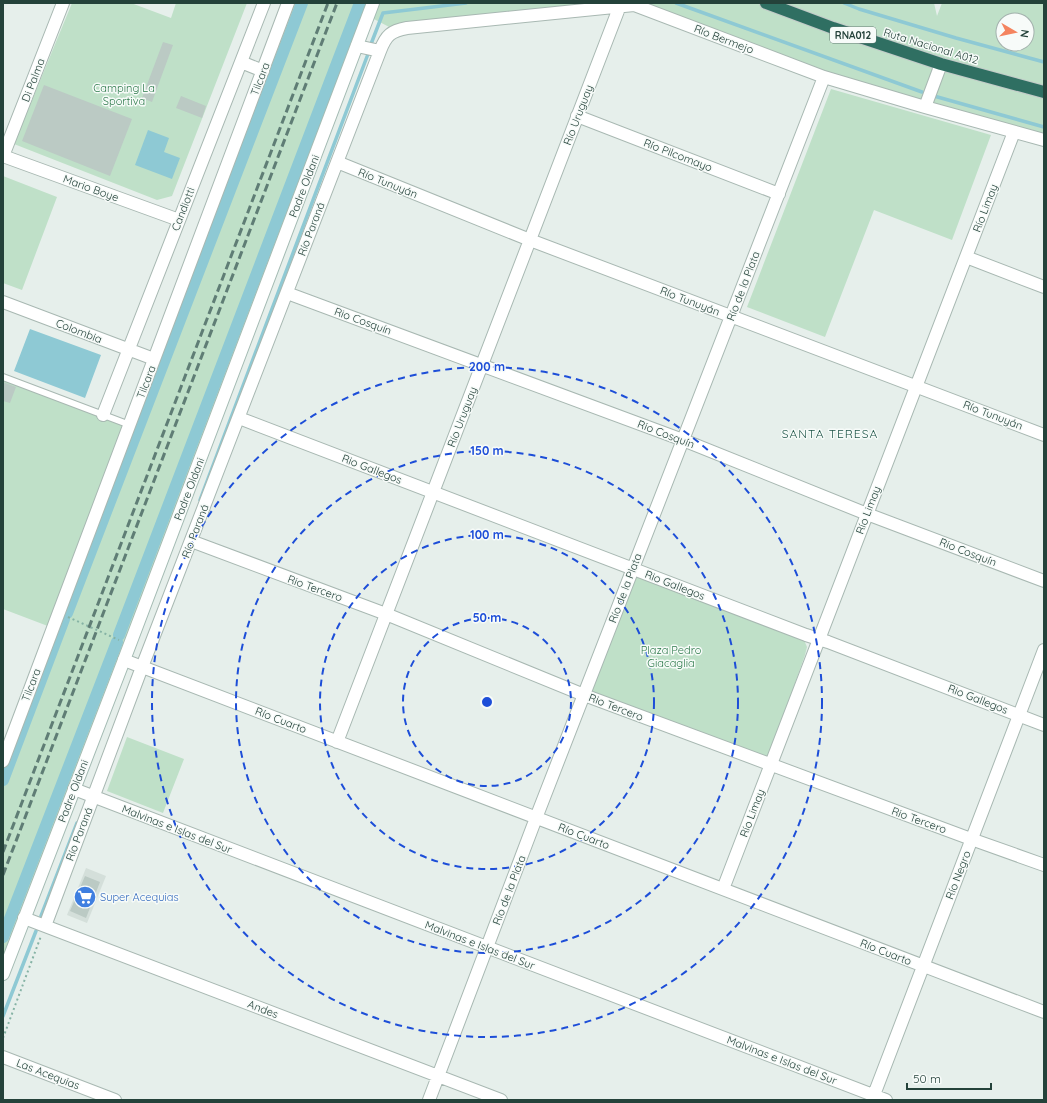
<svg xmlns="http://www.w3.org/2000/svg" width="1047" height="1103" font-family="Quicksand,sans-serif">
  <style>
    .built { fill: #d4dfda }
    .green { fill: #bfe0c8; fill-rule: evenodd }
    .water { fill: #8ec9d4 }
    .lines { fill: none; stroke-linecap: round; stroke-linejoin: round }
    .stream { stroke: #8ec9d4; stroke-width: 3.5 }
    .canal { stroke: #8ec9d4; stroke-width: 12 }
    .building { fill: #bbcac4 }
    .lane-casing { stroke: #a8b8b2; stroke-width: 8 }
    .street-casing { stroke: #a8b8b2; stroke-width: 14 }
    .secondary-casing { stroke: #a4bbb3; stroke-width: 14 }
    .highway-casing { stroke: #c2cac8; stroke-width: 14 }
    .path { stroke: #86b3a5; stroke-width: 2; stroke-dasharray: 2 3; stroke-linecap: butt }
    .lane { stroke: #fff; stroke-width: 6 }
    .street { stroke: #fff; stroke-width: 12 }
    .secondary { stroke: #fff; stroke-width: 12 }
    .highway { stroke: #2f6f62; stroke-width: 12 }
    .rail { stroke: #5f7d75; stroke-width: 3; stroke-dasharray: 8 4; stroke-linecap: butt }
    .ring { fill: none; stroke: #1d4ed8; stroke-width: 2; stroke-dasharray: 7 5 }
    .labels { text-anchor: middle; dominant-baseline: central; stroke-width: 3; stroke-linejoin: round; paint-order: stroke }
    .shield { fill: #f7fbf9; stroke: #637a73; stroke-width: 1 }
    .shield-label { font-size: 10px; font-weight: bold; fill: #24423a }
    .street-label { font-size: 11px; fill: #24423a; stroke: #f7fbf9 }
    .park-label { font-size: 11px; fill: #2d7a4b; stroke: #f7fbf9 }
    .shop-label { font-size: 11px; fill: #366cbe; stroke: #f7fbf9; text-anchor: start }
    .neighbourhood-label { font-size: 12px; letter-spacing: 1px; fill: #1f5548; stroke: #f7fbf9 }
    .centre { fill: #1d4ed8; stroke: #f7fbf9; stroke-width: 2 }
    .ring-label { font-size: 12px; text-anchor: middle; font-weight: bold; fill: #1d4ed8; stroke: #f7fbf9; stroke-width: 3; stroke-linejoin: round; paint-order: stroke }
  </style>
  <rect width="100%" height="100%" fill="#e6efeb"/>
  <!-- built -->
  <path class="built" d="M86 868 106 876 87 923 67 915Z"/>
  <!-- green -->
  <path class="green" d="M72 3H131L171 18 176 3H247L172 196 157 200 14 144Z
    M288 3H934L937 16 942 3H1044V140L925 107 634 5 395 30 368 16 3 974V761L53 628 3 609V377L129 425ZM1003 20H1027V44H1003Z
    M831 89 991 135 952 240 874 210 825 337 747 307Z
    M3 176 57 197 22 290 3 283Z
    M636 575 804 640 807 647 805 655 770 754 764 758 593 694 590 689Z
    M127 737 184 759 163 813 107 791Z"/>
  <!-- water -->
  <path class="water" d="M148 130 169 138 164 152 180 158 172 179 135 165Z
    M30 329 101 355 85 398 14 371Z"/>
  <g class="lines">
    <!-- stream -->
    <path class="stream" d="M676 3 922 92
      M844 3 859 9 956 38 1044 62
      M371 44 383 13 466 3
      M934 96 1044 127
      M200 500 368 54
      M41 916 77 823
      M3 1016 36 931"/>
    <!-- canal -->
    <path class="canal" d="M67 613 302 3
      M119 635 360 3
      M3 780 64 619
      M3 937 117 642"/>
  </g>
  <!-- building -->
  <path class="building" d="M163 42 173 45 152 102 142 98Z
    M44 85 132 119 110 176 22 141Z
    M181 96 206 106 202 118 176 108Z
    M3 382 16 387 10 403 3 401Z
    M85 876 100 882 86 918 70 911Z"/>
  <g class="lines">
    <!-- lane casing -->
    <g class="lane-casing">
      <path id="lane" d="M3 377 130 425"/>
    </g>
    <!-- street casing -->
    <g class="street-casing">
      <path id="street" d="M357 46 380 51
        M241 62 263 71
        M925 107 941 64
        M577 116 779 194
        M3 156 179 220
        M3 156 63 3
        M337 162 530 240 1044 435
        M966 257 1044 287
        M287 293 683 440 867 514 1044 581
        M3 302 154 359
        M103 415 264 3
        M239 418 806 635 828 642 1044 725
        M191 541 386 614 584 695 971 839 1044 865
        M124 660 1044 1012
        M337 742 621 3
        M3 761 288 3
        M74 789 886 1100
        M723 889 1014 132
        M24 918 501 1100
        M45 926 142 667 380 51C386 35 391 31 407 28L634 5 824 77 925 107 1044 140
        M3 1057 115 1100
        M429 1100 536 818 824 77
        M872 1100 1044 650"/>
    </g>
    <!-- secondary casing -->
    <g class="secondary-casing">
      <path id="secondary" d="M3 974 124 660 373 3"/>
    </g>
    <!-- highway casing -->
    <g class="highway-casing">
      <path id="highway" d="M766 3 833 28 941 64 1044 92"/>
    </g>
    <!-- path -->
    <path class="path" d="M68 617 119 640
      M3 1038 41 936"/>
    <!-- lane -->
    <use href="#lane" class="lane"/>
    <!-- street -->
    <use href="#street" class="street"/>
    <!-- secondary -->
    <use href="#secondary" class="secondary"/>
    <!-- highway -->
    <use href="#highway" class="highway"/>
    <!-- rail -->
    <path class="rail" d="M3 852 328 3
      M3 875 337 3"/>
  </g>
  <!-- distance rings -->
  <g class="ring">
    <circle cx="487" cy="702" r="84"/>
    <circle cx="487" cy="702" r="167"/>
    <circle cx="487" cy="702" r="251"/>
    <circle cx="487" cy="702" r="335"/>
  </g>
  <!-- icons -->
  <defs>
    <g id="supermarket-disc" transform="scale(1.15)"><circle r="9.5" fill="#3f7fe0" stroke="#f7fbf9"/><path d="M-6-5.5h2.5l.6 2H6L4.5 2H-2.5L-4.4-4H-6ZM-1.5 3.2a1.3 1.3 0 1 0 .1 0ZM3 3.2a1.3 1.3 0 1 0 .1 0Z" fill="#fff"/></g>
  </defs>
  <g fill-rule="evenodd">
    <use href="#supermarket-disc" x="85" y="897"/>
  </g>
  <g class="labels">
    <!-- shield labels -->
    <rect class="shield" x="830" y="27" width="46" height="16" rx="3"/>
    <g class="shield-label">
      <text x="853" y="35">RNA012</text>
    </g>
    <!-- street labels -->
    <g class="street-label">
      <text transform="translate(724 39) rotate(21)">Río Bermejo</text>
      <text transform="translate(931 46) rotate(17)">Ruta Nacional A012</text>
      <text transform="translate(260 79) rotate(-69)">Tilcara</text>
      <text transform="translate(33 80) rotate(-69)">Di Palma</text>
      <text transform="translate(578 115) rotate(-69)">Río Uruguay</text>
      <text transform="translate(678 155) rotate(21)">Río Pilcomayo</text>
      <text transform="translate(388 183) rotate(22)">Río Tunuyán</text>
      <text transform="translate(304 186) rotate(-69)">Padre Oldani</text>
      <text transform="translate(91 188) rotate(20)">Mario Boye</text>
      <text transform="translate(985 208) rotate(-69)">Río Limay</text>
      <text transform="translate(183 209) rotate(-69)">Candiotti</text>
      <text transform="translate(311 229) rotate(-69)">Río Paraná</text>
      <text transform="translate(743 286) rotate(-69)">Río de la Plata</text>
      <text transform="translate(690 301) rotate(21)">Río Tunuyán</text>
      <text transform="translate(363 321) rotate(20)">Rio Cosquín</text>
      <text transform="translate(79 331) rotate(21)">Colombia</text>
      <text transform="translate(146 382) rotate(-69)">Tilcara</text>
      <text transform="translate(993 415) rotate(21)">Río Tunuyán</text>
      <text transform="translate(462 417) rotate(-69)">Río Uruguay</text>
      <text transform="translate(666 434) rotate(21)">Rio Cosquín</text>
      <text transform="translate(372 469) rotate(21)">Rio Gallegos</text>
      <text transform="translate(189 489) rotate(-69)">Padre Oldani</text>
      <text transform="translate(868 510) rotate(-69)">Río Limay</text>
      <text transform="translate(195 531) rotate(-69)">Río Paraná</text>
      <text transform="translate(968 552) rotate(21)">Rio Cosquín</text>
      <text transform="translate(675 585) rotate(21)">Rio Gallegos</text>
      <text transform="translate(315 588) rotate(20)">Rio Tercero</text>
      <text transform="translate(625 588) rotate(-69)">Río de la Plata</text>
      <text transform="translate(31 685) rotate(-69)">Tilcara</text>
      <text transform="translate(978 699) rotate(21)">Rio Gallegos</text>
      <text transform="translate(616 707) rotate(21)">Rio Tercero</text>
      <text transform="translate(281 720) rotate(21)">Río Cuarto</text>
      <text transform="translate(73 791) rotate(-69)">Padre Oldani</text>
      <text transform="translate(752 813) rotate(-69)">Río Limay</text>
      <text transform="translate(919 820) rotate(20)">Rio Tercero</text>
      <text transform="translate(177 829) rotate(21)">Malvinas e Islas del Sur</text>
      <text transform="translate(79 834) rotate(-69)">Río Paraná</text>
      <text transform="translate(584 836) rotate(21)">Río Cuarto</text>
      <text transform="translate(958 875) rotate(-69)">Río Negro</text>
      <text transform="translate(509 890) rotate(-69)">Río de la Plata</text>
      <text transform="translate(480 945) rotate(21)">Malvinas e Islas del Sur</text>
      <text transform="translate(886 952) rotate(21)">Río Cuarto</text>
      <text transform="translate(263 1009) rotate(21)">Andes</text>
      <text transform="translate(782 1060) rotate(21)">Malvinas e Islas del Sur</text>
      <text transform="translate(48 1074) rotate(21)">Las Acequias</text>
    </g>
    <!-- park labels -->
    <g class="park-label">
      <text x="124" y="88">Camping La<tspan x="124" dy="13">Sportiva</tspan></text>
      <text x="671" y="650">Plaza Pedro<tspan x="671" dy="13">Giacaglia</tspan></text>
    </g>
    <!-- shop labels -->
    <g class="shop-label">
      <text x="100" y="897">Super Acequias</text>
    </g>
    <!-- neighbourhood labels -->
    <g class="neighbourhood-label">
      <text x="830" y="433">SANTA TERESA</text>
    </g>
  </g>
  <circle cx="487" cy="702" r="6" class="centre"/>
  <g class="ring-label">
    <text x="487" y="371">200 m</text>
    <text x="487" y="455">150 m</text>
    <text x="487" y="539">100 m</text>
    <text x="487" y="622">50 m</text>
  </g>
  <!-- border -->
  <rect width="1047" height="1103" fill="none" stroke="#24423a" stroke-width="8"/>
  <!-- north arrow -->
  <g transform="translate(1015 32) rotate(99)"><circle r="19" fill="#f7fbf9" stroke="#a3b1ad"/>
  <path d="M0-3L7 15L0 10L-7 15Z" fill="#f4845f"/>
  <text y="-6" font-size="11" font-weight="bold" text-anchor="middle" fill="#24423a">N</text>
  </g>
  <!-- scale -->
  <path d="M907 1083v6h84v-6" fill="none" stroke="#24423a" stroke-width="2"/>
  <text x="913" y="1083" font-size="12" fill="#24423a" stroke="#f7fbf9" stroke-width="3" paint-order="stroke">50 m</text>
</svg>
